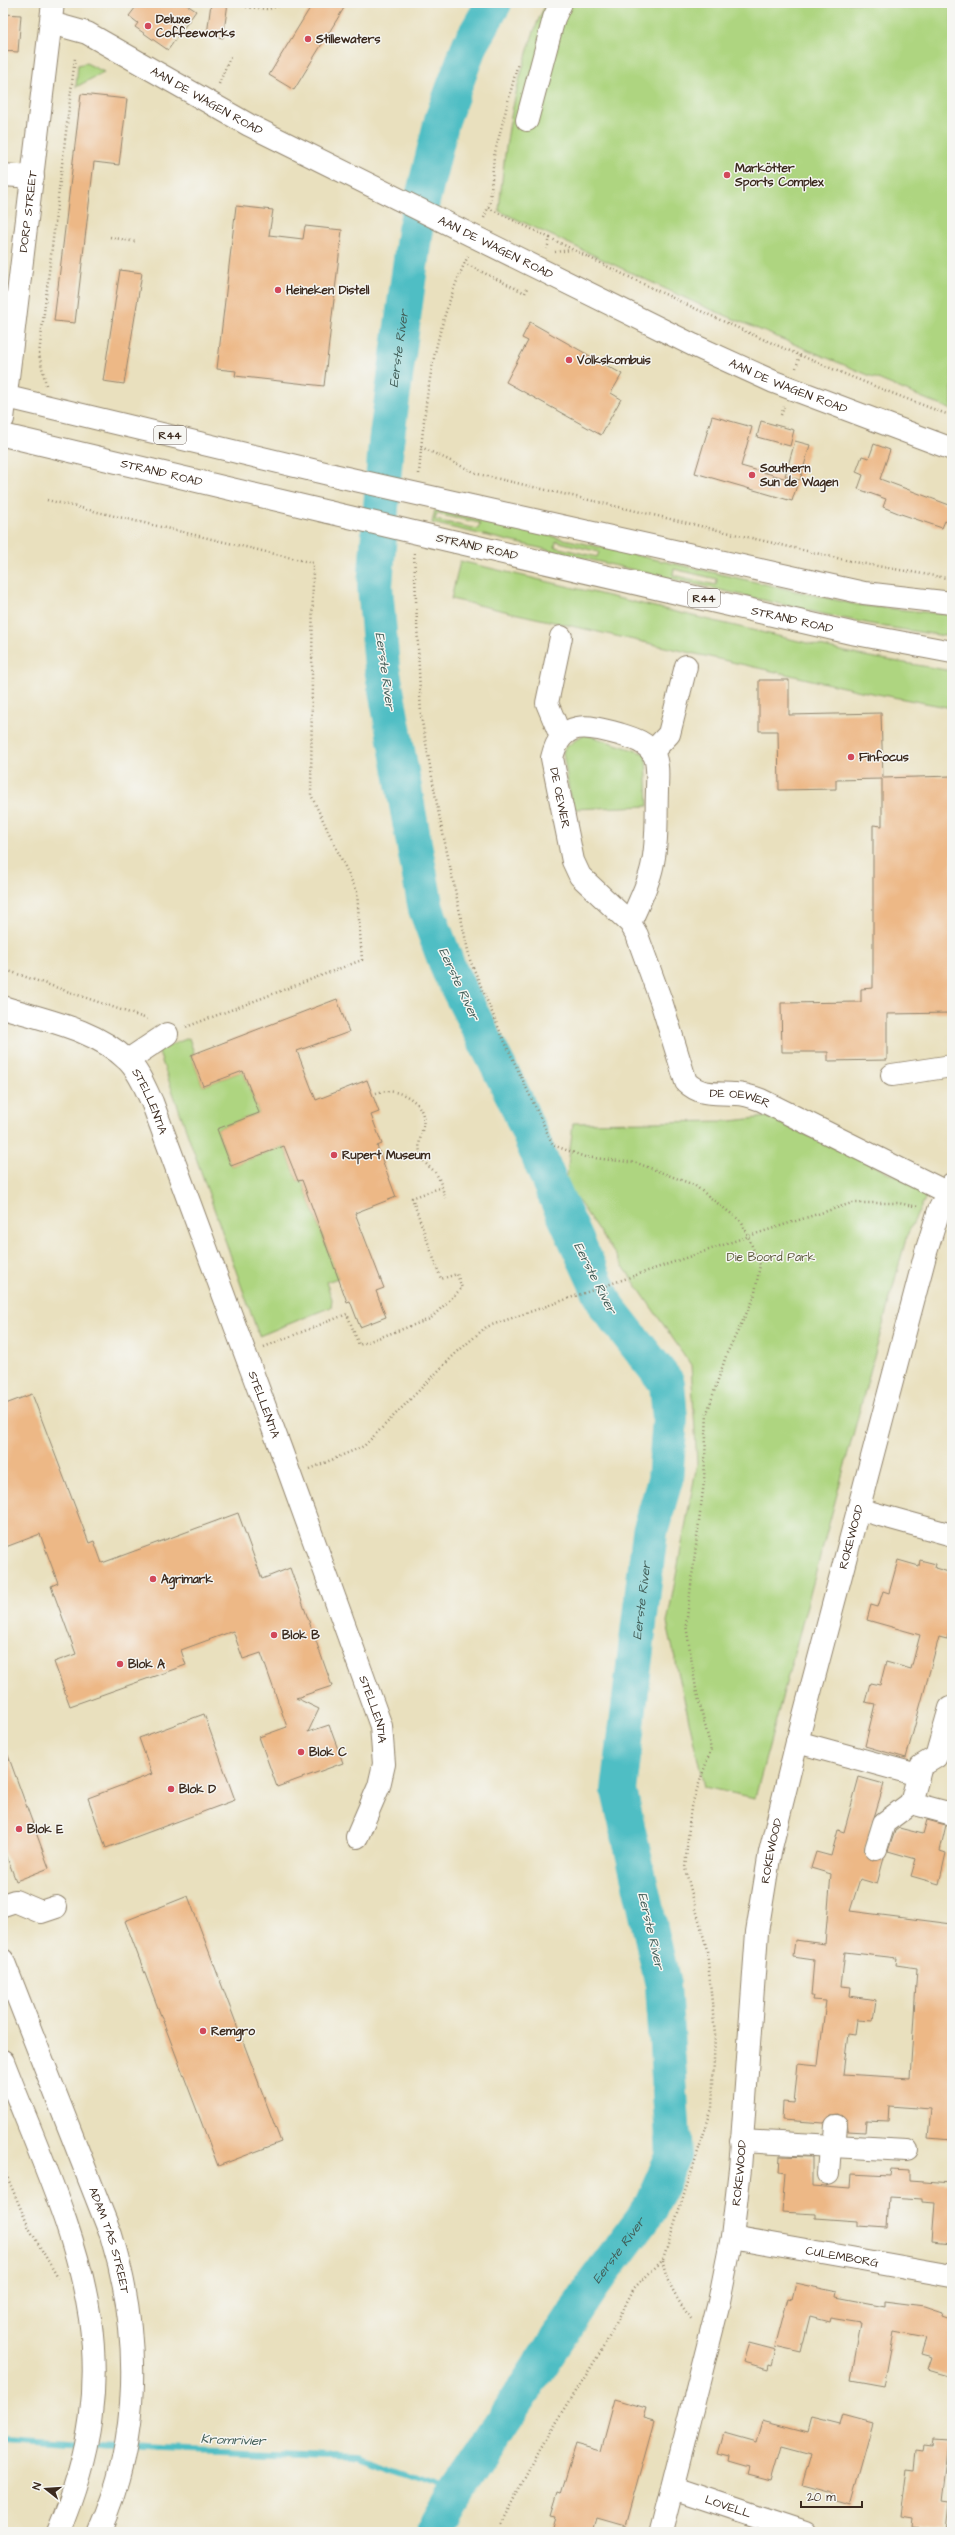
<svg xmlns="http://www.w3.org/2000/svg" width="955" height="2535" font-family="'Architects Daughter',sans-serif">
  <style>
    .green { fill: #aed580; stroke: #74804f; fill-rule: evenodd }
    .lines { fill: none; stroke-linecap: round; stroke-linejoin: round }
    .stream { stroke: #4fbec4; stroke-width: 6 }
    .river { stroke: #4fbec4; stroke-width: 36 }
    .building { fill: #edb886; fill-rule: evenodd }
    .minor-casing { stroke: #92856e; stroke-width: 24 }
    .major-casing { stroke: #92856e; stroke-width: 24 }
    .path { stroke: #92856e; stroke-width: 2.5; stroke-dasharray: 1 3; stroke-linecap: butt }
    .minor { stroke: #fff; stroke-width: 22 }
    .major { stroke: #fff; stroke-width: 22 }
    .major-bridge-casing { stroke: #92856e; stroke-width: 24; stroke-linecap: butt }
    .major-bridge { stroke: #fff; stroke-width: 22 }
    .poi-dot { fill: #d1495b; stroke: #f6f6f2; stroke-width: 1.5 }
    .labels { text-anchor: middle; dominant-baseline: central; stroke-width: 3; stroke-linejoin: round; paint-order: stroke }
    .shield { fill: #f6f6f2; stroke: #73675e; stroke-width: 1 }
    .shield-label { font-size: 11px; font-weight: bold; fill: #3b2a1e }
    .poi-label { font-size: 12px; font-weight: bold; fill: #3b2a1e; stroke: #f6f6f2; text-anchor: start }
    .street-label { font-size: 12px; fill: #3b2a1e; stroke: #f6f6f2 }
    .park-label { font-size: 12px; fill: #585536; stroke: #f6f6f2 }
    .water-label { font-size: 13px; font-style: italic; fill: #425e58; stroke: #f6f6f2 }
  </style>
  <rect width="100%" height="100%" fill="#f6f6f2"/>
  <filter id="ink" filterUnits="userSpaceOnUse"><feTurbulence type="fractalNoise" baseFrequency=".025" numOctaves="2"/><feDisplacementMap in="SourceGraphic" scale="8" xChannelSelector="R" yChannelSelector="G"/><feConvolveMatrix kernelMatrix="1 2 1 2 8 2 1 2 1" color-interpolation-filters="sRGB"/></filter>
  <filter id="wash" filterUnits="userSpaceOnUse"><feTurbulence type="fractalNoise" baseFrequency=".012" numOctaves="4" result="noise"/><feDisplacementMap in="SourceGraphic" scale="16" xChannelSelector="R" yChannelSelector="G"/><feGaussianBlur stdDeviation="0.9" result="paint"/><feColorMatrix in="noise" values="0 0 0 0 0 0 0 0 0 0 0 0 0 0 0 0 0 1.4 0 .05"/><feComposite in="paint" operator="in"/></filter>
  <g filter="url(#wash)">
    <rect width="100%" height="100%" fill="#e9e0be"/>
    <!-- green -->
    <path class="green" d="M547 3H952V410L698 304 499 211C504 156 509 113 525 60 531 40 536 21 547 3Z
      M86 63 104 72 76 87 78 65Z
      M435 510 858 605 952 615V637L886 627 832 616 432 523ZM437 514 480 523 478 529 435 520ZM556 541 599 552 597 557 555 547ZM674 569 717 579 716 585 673 575Z
      M460 561 858 655 952 671V708L861 691 451 599Z
      M584 734 646 754 648 806 572 809 563 752 565 748Z
      M189 1038 194 1053 191 1055 203 1086 243 1071 259 1113 217 1129 231 1166 284 1146 298 1181 302 1180 338 1278 326 1282 332 1299 331 1307 259 1336 158 1050Z
      M767 1117 929 1191 907 1235 755 1798 704 1787 667 1623 697 1464 691 1365 566 1183 573 1123 731 1121Z"/>
    <g class="lines">
      <!-- stream -->
      <path class="stream" d="M3 2439 162 2449 357 2456 458 2490"/>
      <!-- river -->
      <path class="river" id="s1" d="M434 2532 458 2490 593 2285 650 2209 674 2155 663 1985 619 1791 650 1532 665 1480 670 1419 667 1383 607 1307 552 1188 515 1099 449 970 426 909 382 668 375 586 386 443 415 230 442 120 470 44 494 3"/>
    </g>
    <g id="blocks">
      <!-- building -->
      <path class="building" d="M139 3H184L196 11 168 50 135 27 138 23 129 16Z
        M211 3H228L223 38 207 35Z
        M313 3H347L294 90 269 75Z
        M3 14 21 15 18 52 3 51Z
        M81 94 127 99 119 165 94 162 75 323 54 321Z
        M236 206 273 210 269 235 303 239 305 226 342 230 324 386 235 376 236 371 217 369Z
        M120 270 142 273 124 384 103 381Z
        M530 322 622 374 611 393 621 399 601 435 506 382 528 341 522 338Z
        M712 416 752 427 741 466 798 482 792 501 695 473Z
        M761 421 794 430 790 446 757 437Z
        M795 441 810 445 800 480 785 476Z
        M874 444 890 450 880 479 952 506V524L945 521 942 528 898 513 883 507 886 499 858 489 863 475 856 472 862 456 869 458Z
        M759 680H789V715L881 713 883 778 952 776V1013L887 1014V1060L828 1061V1052H782L781 1003 861 1002V989L873 988V825L882 826V779L836 780V789L779 790 778 731H759Z
        M337 999 349 1032 297 1051 316 1100 367 1080 379 1112 371 1115 382 1144 377 1146 396 1197 355 1213 384 1288 376 1291 386 1317 360 1327 350 1301 347 1302 302 1180 298 1181 284 1146 231 1166 217 1129 259 1113 243 1071 203 1086 191 1055Z
        M32 1394 89 1543 94 1541 102 1563 238 1513 262 1579 290 1568 332 1686 296 1698 319 1709 308 1732 329 1725 343 1763 277 1787 259 1737 287 1727 261 1653 243 1659 233 1631 181 1650 186 1665 70 1706 54 1662 76 1654 51 1586 58 1583 40 1534 3 1548V1405Z
        M898 1560 919 1566 920 1560 936 1564 935 1568 952 1573V1619L947 1639 939 1637 906 1758 865 1746 875 1704 865 1702 870 1683 880 1685 886 1662 911 1669 920 1635 867 1620 871 1605 878 1607 883 1591 889 1593Z
        M204 1714 235 1800 106 1848 88 1798 152 1774 139 1738Z
        M3 1747H5L49 1868 16 1881 3 1847Z
        M859 1777 884 1784 864 1851 872 1861 884 1858 877 1884 860 1879 850 1911 952 1924V2140L928 2138 931 2109 889 2106 888 2121 866 2120 865 2132 848 2131 847 2121 838 2114 831 2115 824 2123 782 2120 783 2102 794 2103 798 2063 818 2065 826 2001 812 2000 813 1996H811L814 1960 793 1957 795 1940 825 1944 831 1874 811 1868 816 1852 831 1856 838 1830 844 1832ZM845 1952 897 1958 896 1965 917 1968 910 2078 843 2074 848 2033 855 2034 857 2020 873 2021 876 2000 850 1996 851 1987 841 1986Z
        M927 1820 946 1825 940 1851 946 1853 939 1884 911 1876 916 1859 888 1851 895 1831 899 1828 923 1834Z
        M188 1896 281 2142 218 2166 125 1921Z
        M780 2156 812 2157V2186L850 2189 851 2174 891 2176 892 2169 909 2170V2181L952 2184V2243L932 2241 935 2203 922 2202V2199L889 2197 887 2228 857 2226V2221L815 2218V2214L782 2212 785 2173 779 2172Z
        M796 2283 837 2292 836 2297 884 2306V2301L924 2306 942 2312 941 2316 952 2320V2376L928 2369 932 2357 921 2354 926 2338 894 2332 884 2386 851 2380 861 2323 830 2318 829 2322 810 2317 801 2353 775 2347 788 2298 792 2299Z
        M749 2343 776 2350 772 2365 769 2364 768 2369 743 2362Z
        M615 2399 646 2408 643 2418 654 2421 625 2526 597 2518 593 2532H552L556 2516 551 2515 558 2492 561 2493 576 2444 601 2451Z
        M843 2415 873 2423 850 2505 833 2500 835 2494 802 2485 811 2454 781 2446 771 2481 748 2475 750 2468 729 2462 730 2457 718 2454 724 2433 756 2442 762 2421 808 2433 812 2418 840 2425Z
        M933 2439 948 2440 941 2502 948 2503 945 2531 911 2527 912 2519 900 2517 906 2469 914 2470 916 2448 923 2449 924 2444 932 2445Z"/>
    </g>
  </g>
  <g filter="url(#ink)">
    <use href="#blocks" fill-opacity="0" stroke="#92856e" stroke-width="1"/>
    <g class="lines">
      <!-- minor casing -->
      <g class="minor-casing">
        <g id="minor">
          <path id="s2" d="M51 23 87 33 249 125 693 345 774 382 952 449"/>
          <path d="M527 120 554 18 561 3"/>
          <path d="M3 175 33 177"/>
          <path id="s3" d="M3 419 53 3"/>
          <path d="M561 637 547 703 561 737"/>
          <path d="M652 752 669 734 686 666"/>
          <path id="s4" d="M630 923C638 904 648 886 652 867 658 842 656 816 657 791 657 780 659 765 654 755 647 742 632 738 619 734 588 725 561 719 552 758L573 861 580 876 630 923 637 935 661 1001 686 1082C702 1097 716 1092 736 1094 745 1094 753 1097 761 1100L946 1192"/>
          <path id="s5" d="M3 1007C44 1020 95 1029 127 1060 139 1071 145 1088 152 1102L281 1450 381 1726 384 1764 379 1786 357 1837"/>
          <path d="M128 1060 167 1034"/>
          <path d="M892 1075 952 1066"/>
          <path d="M858 1509 952 1535"/>
          <path d="M950 1708 936 1757 921 1766 911 1803 952 1814"/>
          <path d="M797 1742 918 1775"/>
          <path d="M876 1849 884 1823 911 1803"/>
          <path d="M3 1905 15 1901 41 1912 56 1907"/>
          <path d="M741 2141 907 2150"/>
          <path d="M834 2146 836 2126"/>
          <path d="M828 2174 830 2146"/>
          <path id="s6" d="M732 2237 952 2276"/>
          <path id="s7" d="M673 2488 805 2532"/>
          <path id="s8" d="M661 2532 719 2302 732 2237 740 2169 757 1932 770 1852 797 1742 926 1252 939 1210 952 1184"/>
        </g>
      </g>
      <!-- major casing -->
      <g class="major-casing">
        <g id="major">
          <path d="M3 396 333 475"/>
          <path id="s9" d="M3 435 328 512"/>
          <path d="M462 504 864 593 952 603"/>
          <path id="s10" d="M456 542 851 633 952 652"/>
          <path id="s11" d="M3 1960 111 2235C141 2332 141 2438 99 2532"/>
          <path d="M3 2061C70 2233 137 2347 58 2532"/>
        </g>
      </g>
      <!-- path -->
      <path class="path" d="M246 7 268 9 289 3
        M219 84 230 57
        M488 208 550 238 547 249
        M484 218 490 202 494 156 518 63
        M110 237 136 242
        M550 238C681 304 814 365 952 416
        M555 252 571 250
        M464 263 525 293 528 286
        M796 368 800 355
        M46 385 39 354 75 58
        M781 415 784 407
        M421 447 478 474 854 562 952 579
        M419 474C425 396 434 327 468 256
        M47 500 313 563 311 795 357 892 362 960 186 1027
        M414 553 421 716 438 810 470 960 502 1036 553 1145 585 1157 637 1163 694 1185 742 1222 760 1265 754 1298 727 1353 707 1413 704 1482 686 1625 696 1689 711 1749 691 1807 685 1868 707 1950 715 2035 712 2108 663 2260 634 2288 606 2343 540 2449 500 2525
        M3 969 150 1020
        M376 1093C396 1086 428 1101 423 1126 421 1138 417 1144 421 1156 424 1165 433 1168 437 1175 441 1182 443 1191 445 1198
        M264 1347 347 1314 359 1345 430 1319 462 1288 457 1274 441 1279 412 1198 442 1187
        M310 1469 364 1446 455 1354 486 1327 749 1236 852 1203H898L919 1207
        M3 2167 29 2228 58 2278
        M663 2261C665 2283 679 2302 692 2320"/>
      <!-- minor -->
      <use href="#minor" class="minor"/>
      <!-- major -->
      <use href="#major" class="major"/>
      <!-- major-bridge casing -->
      <g class="major-bridge-casing">
        <path id="major-bridge" d="M333 475 462 504
          M328 512 456 542"/>
      </g>
      <!-- major-bridge -->
      <use href="#major-bridge" class="major-bridge"/>
    </g>
  </g>
  <!-- markers -->
  <g class="poi-dot">
    <circle cx="148" cy="26" r="4"/>
    <circle cx="308" cy="39" r="4"/>
    <circle cx="727" cy="175" r="4"/>
    <circle cx="278" cy="290" r="4"/>
    <circle cx="569" cy="360" r="4"/>
    <circle cx="752" cy="475" r="4"/>
    <circle cx="851" cy="757" r="4"/>
    <circle cx="334" cy="1155" r="4"/>
    <circle cx="153" cy="1579" r="4"/>
    <circle cx="274" cy="1635" r="4"/>
    <circle cx="120" cy="1664" r="4"/>
    <circle cx="301" cy="1752" r="4"/>
    <circle cx="171" cy="1789" r="4"/>
    <circle cx="19" cy="1829" r="4"/>
    <circle cx="203" cy="2031" r="4"/>
  </g>
  <g class="labels">
    <!-- shield labels -->
    <g class="shield">
      <rect x="154" y="426" width="32" height="18" rx="3"/>
      <rect x="688" y="589" width="32" height="18" rx="3"/>
    </g>
    <g class="shield-label">
      <text x="170" y="435">R44</text>
      <text x="704" y="598">R44</text>
    </g>
    <!-- poi labels -->
    <g class="poi-label">
      <text x="156" y="19">Deluxe<tspan x="156" dy="14">Coffeeworks</tspan></text>
      <text x="316" y="39">Stillewaters</text>
      <text x="735" y="168">Markötter<tspan x="735" dy="14">Sports Complex</tspan></text>
      <text x="286" y="290">Heineken Distell</text>
      <text x="577" y="360">Volkskombuis</text>
      <text x="760" y="468">Southern<tspan x="760" dy="14">Sun de Wagen</tspan></text>
      <text x="859" y="757">Finfocus</text>
      <text x="342" y="1155">Rupert Museum</text>
      <text x="161" y="1579">Agrimark</text>
      <text x="282" y="1635">Blok B</text>
      <text x="128" y="1664">Blok A</text>
      <text x="309" y="1752">Blok C</text>
      <text x="179" y="1789">Blok D</text>
      <text x="27" y="1829">Blok E</text>
      <text x="211" y="2031">Remgro</text>
    </g>
    <!-- street labels -->
    <g class="street-label">
      <text stroke="none"><textPath href="#s2" startOffset="175">AAN DE WAGEN ROAD</textPath></text>
      <text stroke="none"><textPath href="#s3" startOffset="209">DORP STREET</textPath></text>
      <text stroke="none"><textPath href="#s2" startOffset="499">AAN DE WAGEN ROAD</textPath></text>
      <text stroke="none"><textPath href="#s2" startOffset="823">AAN DE WAGEN ROAD</textPath></text>
      <text stroke="none"><textPath href="#s9" startOffset="163">STRAND ROAD</textPath></text>
      <text transform="translate(477 547) rotate(13)">STRAND ROAD</text>
      <text stroke="none"><textPath href="#s10" startOffset="345">STRAND ROAD</textPath></text>
      <text stroke="none"><textPath href="#s4" startOffset="340">DE OEWER</textPath></text>
      <text stroke="none"><textPath href="#s4" startOffset="716">DE OEWER</textPath></text>
      <text stroke="none"><textPath href="#s5" startOffset="184">STELLENTIA</textPath></text>
      <text stroke="none"><textPath href="#s5" startOffset="508">STELLENTIA</textPath></text>
      <text stroke="none"><textPath href="#s8" startOffset="1016">ROKEWOOD</textPath></text>
      <text stroke="none"><textPath href="#s5" startOffset="832">STELLENTIA</textPath></text>
      <text stroke="none"><textPath href="#s8" startOffset="692">ROKEWOOD</textPath></text>
      <text stroke="none"><textPath href="#s8" startOffset="368">ROKEWOOD</textPath></text>
      <text stroke="none"><textPath href="#s11" startOffset="300">ADAM TAS STREET</textPath></text>
      <text stroke="none"><textPath href="#s6" startOffset="112">CULEMBORG</textPath></text>
      <text stroke="none"><textPath href="#s7" startOffset="58">LOVELL</textPath></text>
    </g>
    <!-- park labels -->
    <g class="park-label">
      <text x="771" y="1257">Die Boord Park</text>
    </g>
    <!-- water labels -->
    <g class="water-label">
      <text stroke="none"><textPath href="#s1" startOffset="2330">Eerste River</textPath></text>
      <text transform="translate(385 671) rotate(82)">Eerste River</text>
      <text transform="translate(459 984) rotate(65)">Eerste River</text>
      <text transform="translate(595 1278) rotate(63)">Eerste River</text>
      <text stroke="none"><textPath href="#s1" startOffset="1009">Eerste River</textPath></text>
      <text transform="translate(651 1931) rotate(77)">Eerste River</text>
      <text stroke="none"><textPath href="#s1" startOffset="337">Eerste River</textPath></text>
      <text transform="translate(233 2440) rotate(2)">Kromrivier</text>
    </g>
  </g>
  <!-- margin -->
  <rect width="955" height="2535" fill="none" stroke="#f6f6f2" stroke-width="16"/>
  <!-- north arrow -->
  <g transform="translate(46 2489) rotate(287)" stroke="#f6f6f2" stroke-width="3" paint-order="stroke">
  <path d="M0-3L7 15L0 10L-7 15Z" fill="#3b2a1e"/>
  <text y="-6" font-size="11" font-weight="bold" text-anchor="middle" fill="#3b2a1e">N</text>
  </g>
  <!-- scale -->
  <path d="M801 2501v6h61v-6" fill="none" stroke="#3b2a1e" stroke-width="2"/>
  <text x="807" y="2501" font-size="12" fill="#3b2a1e" stroke="#f6f6f2" stroke-width="3" paint-order="stroke">20 m</text>
</svg>
